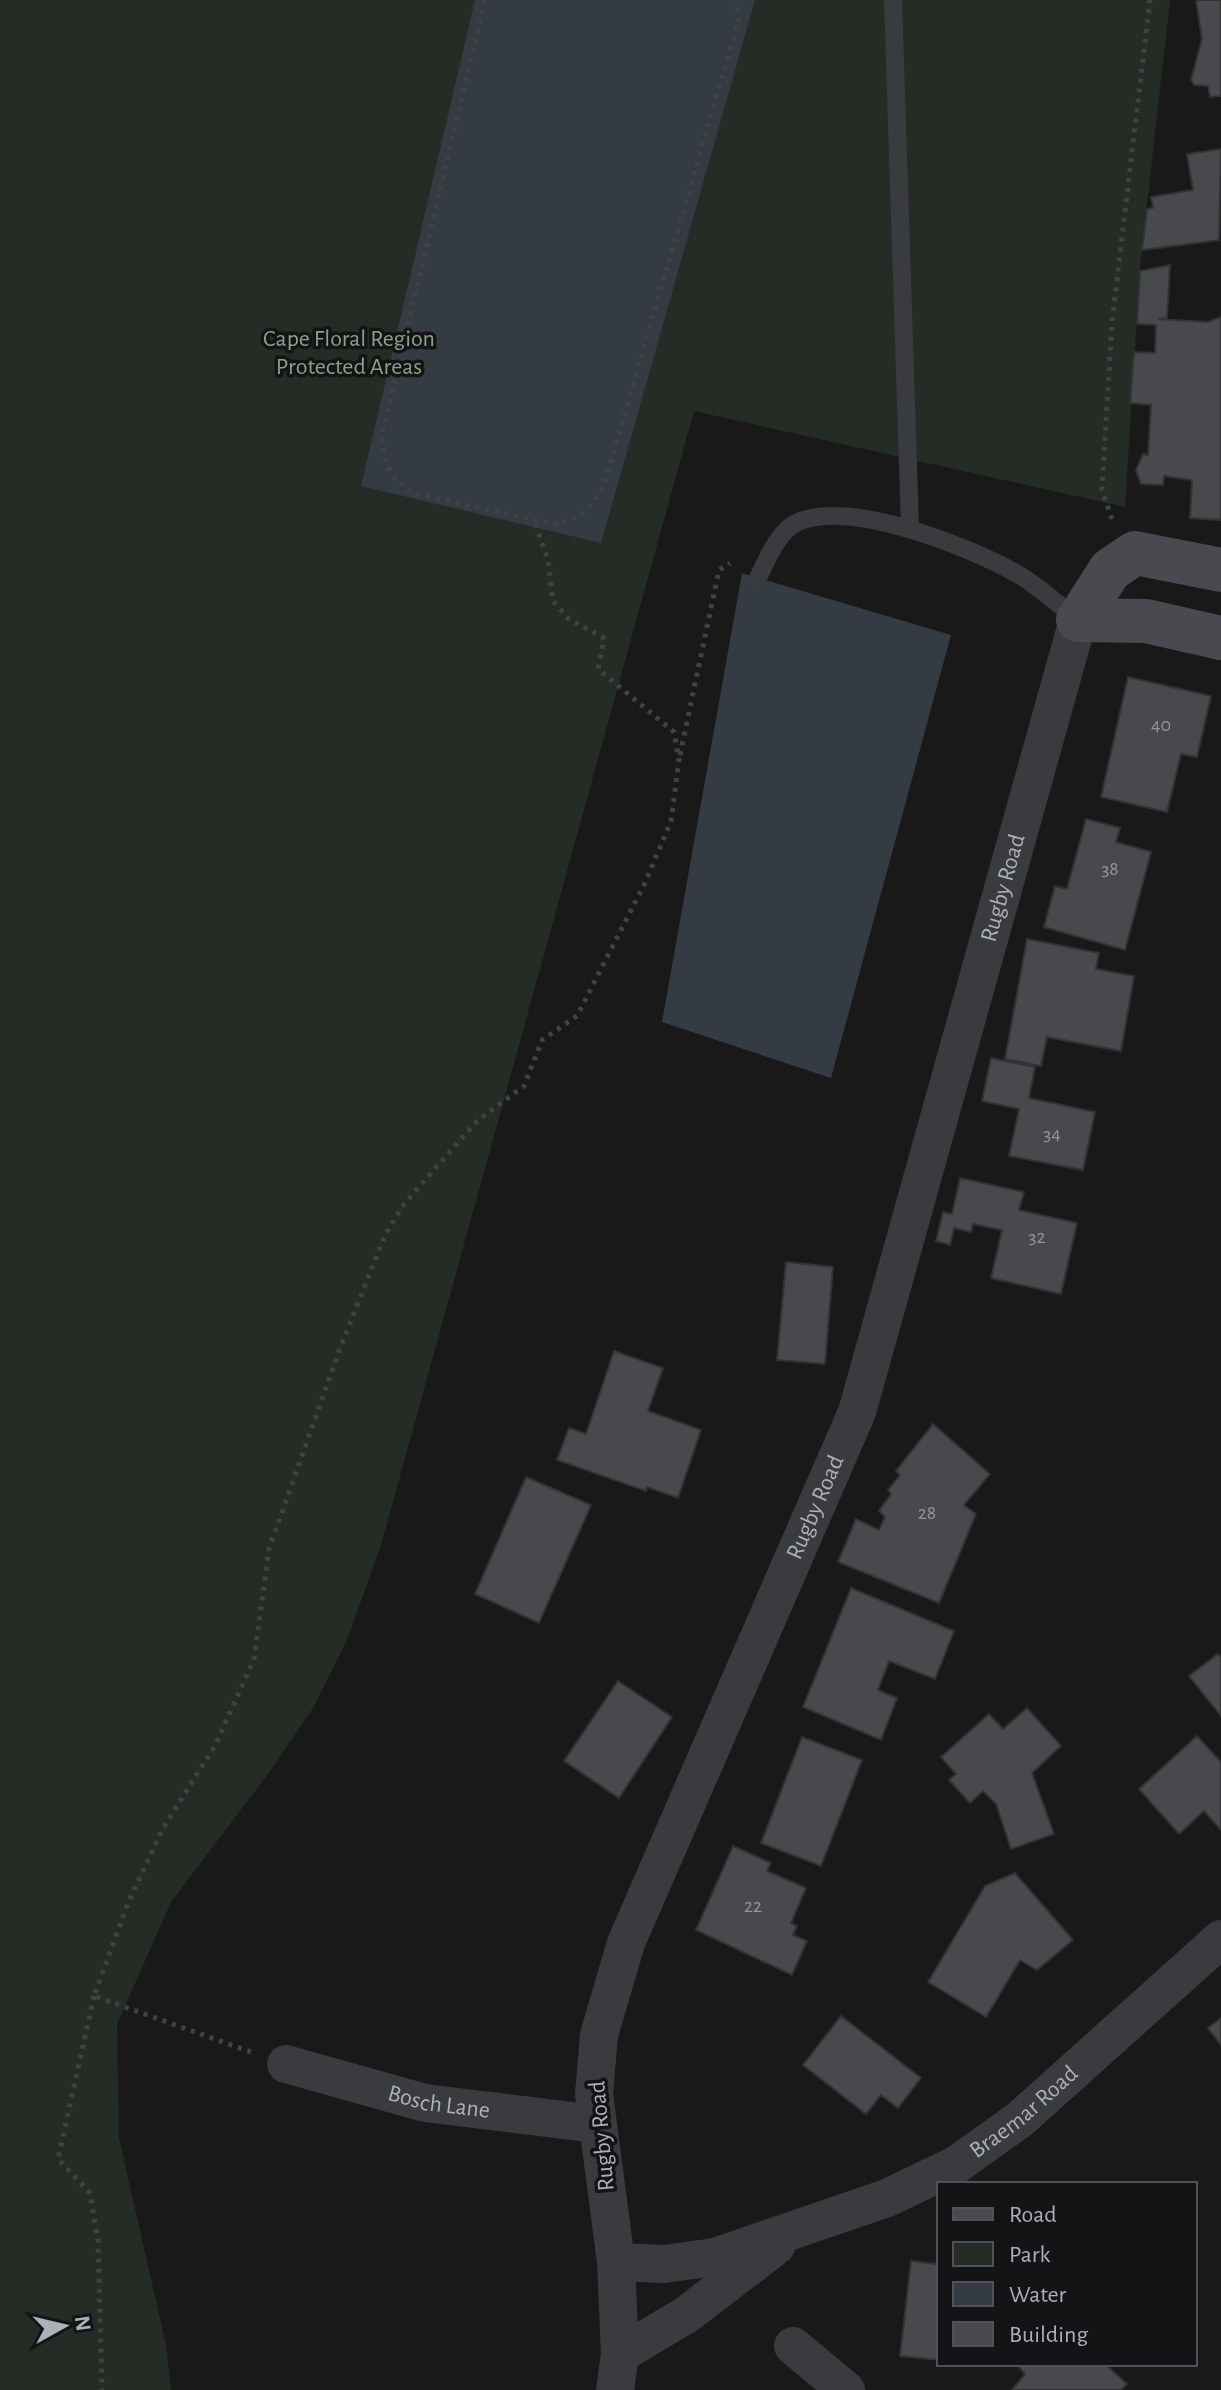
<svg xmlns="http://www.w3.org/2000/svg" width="1221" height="2390" font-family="'Alegreya Sans',sans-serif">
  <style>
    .green { fill: #252c26 }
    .water { fill: #343b42 }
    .building { fill: #48494d; stroke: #333336; stroke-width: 2 }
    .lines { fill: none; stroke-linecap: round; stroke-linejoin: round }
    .path { stroke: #404246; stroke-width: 5; stroke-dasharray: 4 6; stroke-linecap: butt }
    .lane { stroke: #3a3b3f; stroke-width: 18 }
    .street { stroke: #3a3b3f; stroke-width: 38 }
    .secondary { stroke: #484a4f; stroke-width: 44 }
    .labels { text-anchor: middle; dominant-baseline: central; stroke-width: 7; stroke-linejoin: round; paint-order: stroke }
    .number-label { font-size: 20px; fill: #93969e }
    .park-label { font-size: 24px; fill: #86a289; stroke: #141416 }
    .street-label { font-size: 24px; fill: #acb0b9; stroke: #141416 }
  </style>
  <rect width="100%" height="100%" fill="#19191a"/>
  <!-- green -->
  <path class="green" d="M0 0H1170L1140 267 1125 507 694 411 381 1545 347 1640 313 1708 271 1770 171 1902 117 2024 119 2138 166 2345 171 2390H0Z"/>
  <!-- water -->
  <path class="water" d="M475 0H755L601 543 361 486Z
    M742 573 951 635 831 1078 662 1022Z"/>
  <!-- building -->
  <path class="building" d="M1196 0H1221V96L1210 97 1208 86 1194 85 1191 80 1202 39Z
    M1221 149 1219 240 1142 250 1147 209 1153 208 1151 197 1193 190 1187 154Z
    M1170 265 1167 318 1159 319 1208 322 1221 317V520L1190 518 1192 480 1164 476 1163 485 1141 484 1136 470 1143 454 1148 455 1151 405 1130 403 1134 352 1155 353 1156 325 1137 324 1140 271Z
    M1128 677 1211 696 1197 757 1181 754 1167 812 1101 797Z
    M1086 819 1120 828 1116 842 1151 852 1125 950 1044 927 1055 886 1067 889Z
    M1027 939 1099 953 1096 969 1134 976 1121 1051 1047 1037 1041 1066 1005 1059Z
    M991 1058 1035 1067 1029 1098 1095 1112 1083 1170 1009 1156 1019 1109 982 1101Z
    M960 1178 1024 1192 1019 1210 1077 1223 1061 1294 991 1278 1002 1230 973 1224 971 1232 954 1228 950 1245 936 1241 943 1212 952 1214Z
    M786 1262 833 1267 825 1364 777 1360Z
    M614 1351 663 1368 648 1411 701 1430 678 1498 647 1487 646 1491 557 1460 569 1428 586 1434Z
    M933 1424 990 1474 964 1505 976 1514 939 1603 838 1562 856 1519 879 1530 885 1517 879 1511 891 1494 888 1490 900 1475 896 1471Z
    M526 1477 591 1505 539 1623 475 1594Z
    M851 1588 954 1631 935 1679 889 1661 878 1690 897 1698 881 1740 803 1707Z
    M1218 1654 1221 1658V1716L1189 1676Z
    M618 1681 672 1717 619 1798 564 1761Z
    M1027 1708 1061 1746 1032 1773 1054 1834 1011 1849 996 1804 983 1791 970 1803 949 1780 956 1774 941 1757 989 1714 1003 1729Z
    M1197 1736 1221 1762V1830L1204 1811 1179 1834 1139 1789Z
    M802 1737 862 1760 821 1866 761 1843Z
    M733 1846 771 1863 767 1871 806 1888 791 1923 797 1926 793 1935 807 1941 792 1975 696 1930Z
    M1015 1873 1073 1940 1037 1970 1020 1960 986 2017 928 1982 985 1886Z
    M841 2016 921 2078 898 2108 881 2095 866 2114 803 2065Z
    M1221 2018V2045L1208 2028Z
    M939 2251V2360L900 2356 911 2261 936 2264Z
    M1105 2364 1127 2384 1121 2390H1012L1025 2374 1016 2364Z"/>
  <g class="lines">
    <!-- path -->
    <path class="path" d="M485 0 382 434C383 462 389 477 412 493L555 524C581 518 592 509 604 485L739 19 735 0
      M1112 519 1102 490 1112 322 1150 0
      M680 755 719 570 730 563
      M94 1996 58 2159 90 2193 98 2241 102 2390
      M251 2052 94 1996 128 1903 163 1828 216 1744 254 1659 269 1549 339 1351 385 1235 404 1204 477 1121 524 1086 542 1040 577 1016 645 883 671 821 679 760 674 732 598 669 604 638 569 619 553 601 548 560 535 523"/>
    <!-- lane -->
    <path class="lane" d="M893 0 910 527
      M758 578C767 560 777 533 796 523 847 498 967 546 1014 572 1037 584 1058 605 1078 620"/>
    <!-- street -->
    <g class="street">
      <path id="s1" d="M286 2064 425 2103 596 2124"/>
      <path id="s2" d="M616 2262 664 2264 715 2257 887 2198 956 2165 1019 2120 1221 1939"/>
      <path d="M793 2346 846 2390"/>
      <path d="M620 2354 686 2315 776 2246"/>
      <path id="s3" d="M615 2390 620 2354 616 2262 594 2094 599 2035 626 1943 857 1412 1078 620"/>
    </g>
    <!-- secondary -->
    <path class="secondary" d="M1078 620 1110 570 1135 553 1221 570
      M1078 620 1146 621 1221 638"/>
  </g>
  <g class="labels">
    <!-- number labels -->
    <g class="number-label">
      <text x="1161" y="725">40</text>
      <text x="1110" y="869">38</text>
      <text x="1052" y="1134">34</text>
      <text x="1037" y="1237">32</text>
      <text x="927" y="1513">28</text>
      <text x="753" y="1906">22</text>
    </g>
    <!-- park labels -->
    <g class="park-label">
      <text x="349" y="339">Cape Floral Region<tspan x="349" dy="28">Protected Areas</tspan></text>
    </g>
    <!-- street labels -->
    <g class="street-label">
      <text stroke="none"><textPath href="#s3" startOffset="1576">Rugby Road</textPath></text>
      <text stroke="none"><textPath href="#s3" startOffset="928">Rugby Road</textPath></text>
      <text stroke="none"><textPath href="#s1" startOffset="158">Bosch Lane</textPath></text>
      <text stroke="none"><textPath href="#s2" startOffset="444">Braemar Road</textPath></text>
      <text transform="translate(602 2136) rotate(-95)">Rugby Road</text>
    </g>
  </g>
  <!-- legend -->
  <rect x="937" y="2182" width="260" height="184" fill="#141416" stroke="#515257" stroke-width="2"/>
  <rect x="953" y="2208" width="40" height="12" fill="#484a4f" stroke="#515257" stroke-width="2"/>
  <text x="1009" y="2222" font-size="24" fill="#acb0b9">Road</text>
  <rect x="953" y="2242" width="40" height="24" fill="#252c26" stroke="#515257" stroke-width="2"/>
  <text x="1009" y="2262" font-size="24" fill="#acb0b9">Park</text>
  <rect x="953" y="2282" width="40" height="24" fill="#343b42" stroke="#515257" stroke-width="2"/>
  <text x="1009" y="2302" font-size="24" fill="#acb0b9">Water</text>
  <rect x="953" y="2322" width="40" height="24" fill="#48494d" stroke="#515257" stroke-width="2"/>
  <text x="1009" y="2342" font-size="24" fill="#acb0b9">Building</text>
  <!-- north arrow -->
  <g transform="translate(64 2326) rotate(82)" stroke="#141416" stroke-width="6" paint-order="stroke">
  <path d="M0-6L14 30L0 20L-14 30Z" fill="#acb0b9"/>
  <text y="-12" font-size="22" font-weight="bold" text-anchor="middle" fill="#acb0b9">N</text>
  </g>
</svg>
